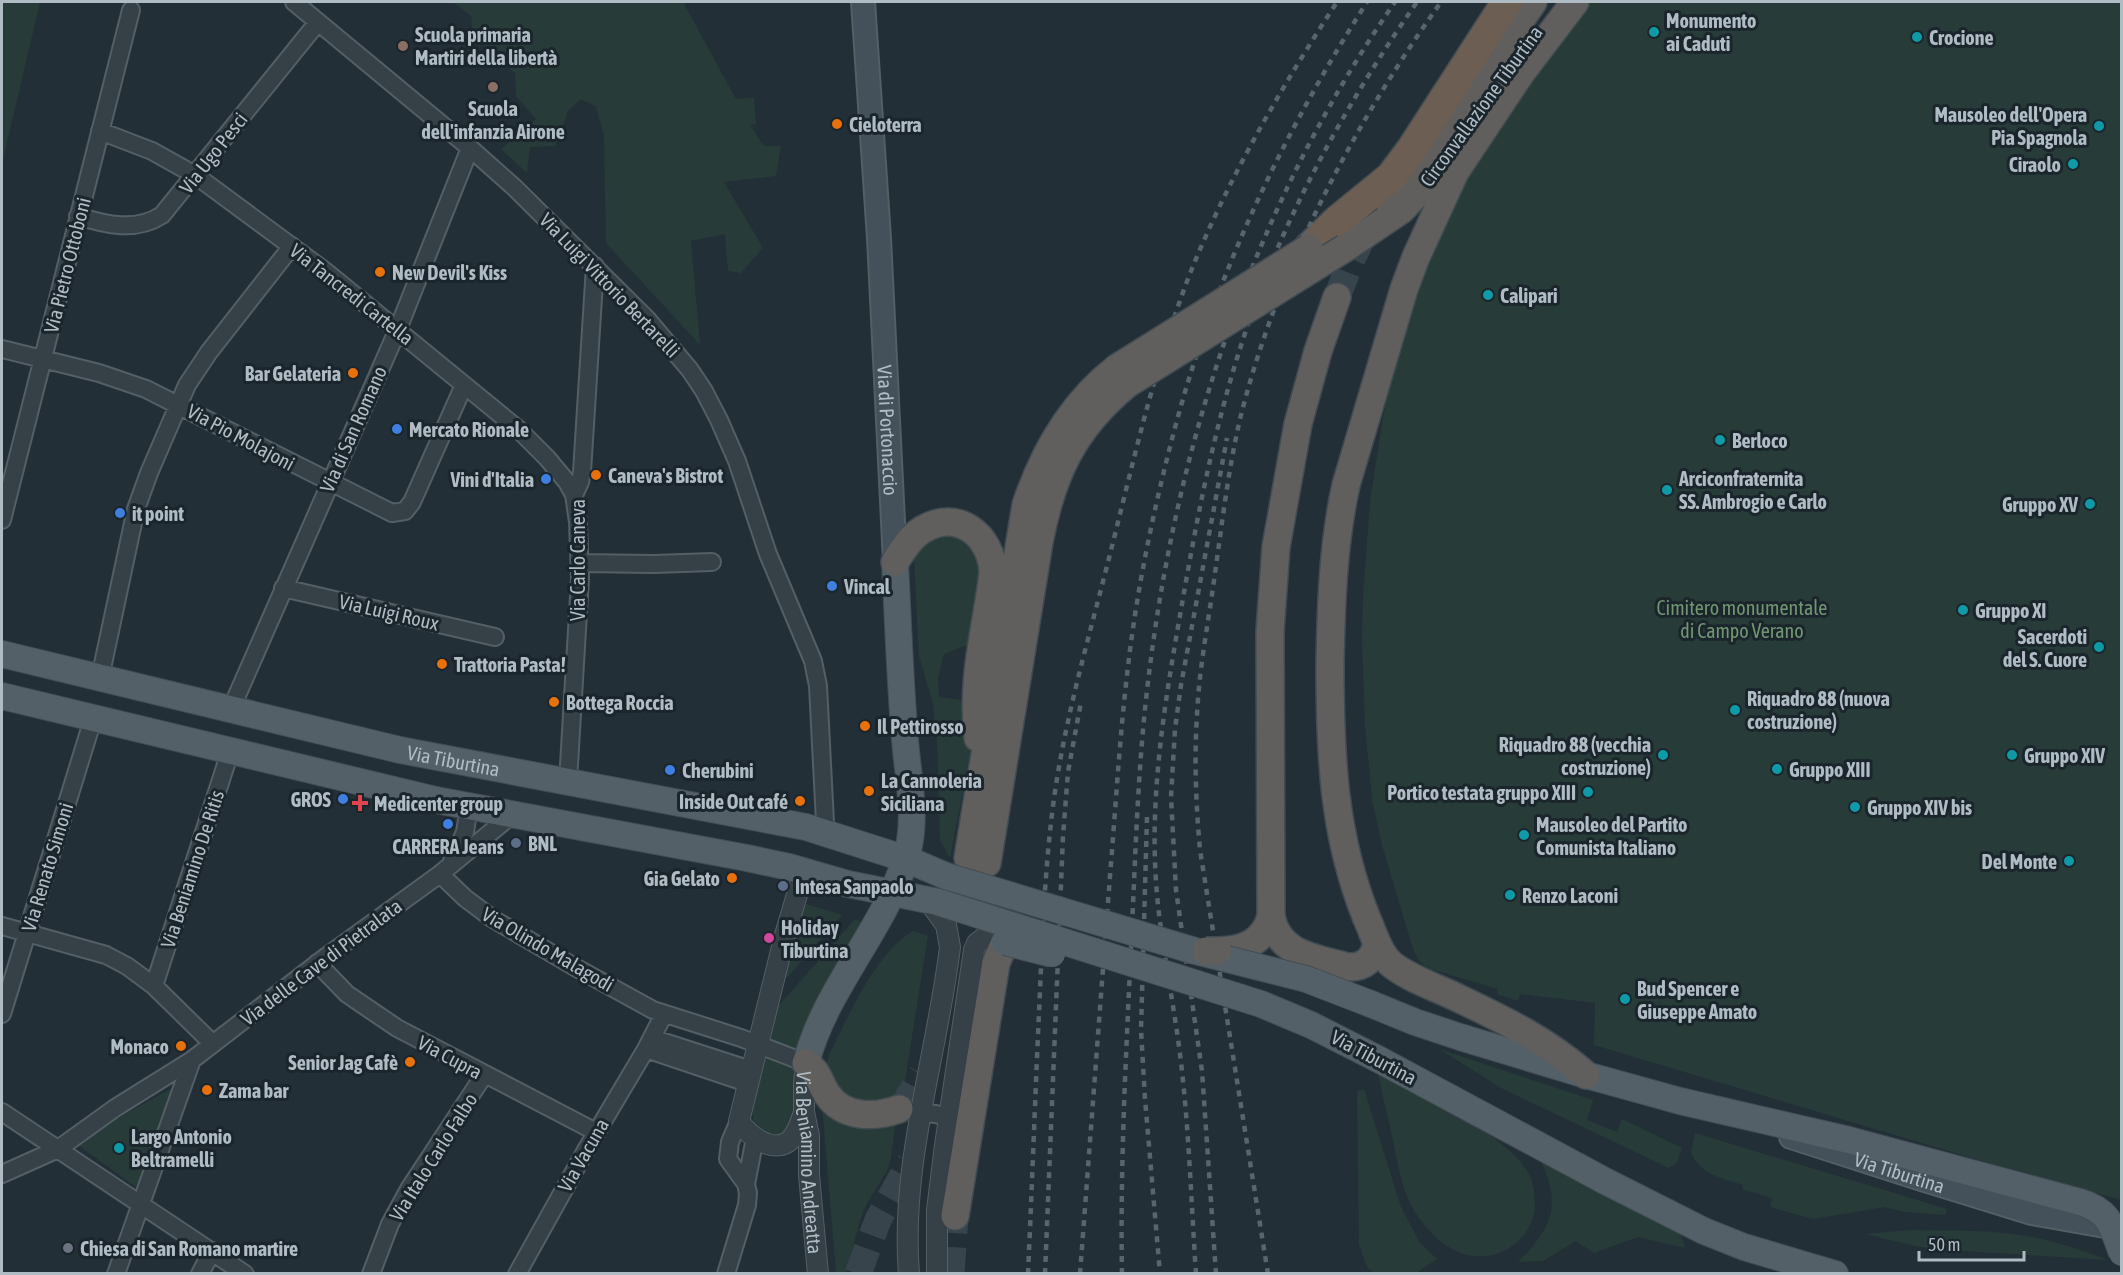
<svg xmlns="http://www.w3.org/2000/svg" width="2123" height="1275" font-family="'Asap Condensed',sans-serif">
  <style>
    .green { fill: #273c38 }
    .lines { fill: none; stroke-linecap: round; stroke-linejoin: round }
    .trunk-tunnel { stroke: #37444c; stroke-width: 27; stroke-dasharray: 27 14; stroke-linecap: butt }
    .minor-casing { stroke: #535e65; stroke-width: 20 }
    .tertiary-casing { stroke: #535e65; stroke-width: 22 }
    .secondary-casing { stroke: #535e65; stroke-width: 26 }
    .primary-casing { stroke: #424c54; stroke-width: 28 }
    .trunk-casing { stroke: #404b52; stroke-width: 30 }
    .motorway-casing { stroke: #404b52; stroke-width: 33 }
    .minor { stroke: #364047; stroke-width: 16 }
    .tertiary { stroke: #364047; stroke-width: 20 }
    .secondary { stroke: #44515a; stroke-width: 22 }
    .primary { stroke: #546067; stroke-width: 26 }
    .trunk { stroke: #605f5d; stroke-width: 27 }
    .motorway { stroke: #6d5e53; stroke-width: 30 }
    .rail { stroke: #58656e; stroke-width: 4.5; stroke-dasharray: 6 6; stroke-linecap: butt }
    .primary-bridge-casing { stroke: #424c54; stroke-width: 28; stroke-linecap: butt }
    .trunk-bridge-casing { stroke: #404b52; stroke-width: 30; stroke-linecap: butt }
    .primary-bridge { stroke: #546067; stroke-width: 26 }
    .trunk-bridge { stroke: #605f5d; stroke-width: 27 }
    .culture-dot { fill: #0f9aa8; stroke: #1b252c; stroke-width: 2 }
    .education-dot { fill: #8d6e63; stroke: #1b252c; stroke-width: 2 }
    .food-dot { fill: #e8710a; stroke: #1b252c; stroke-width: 2 }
    .shop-dot { fill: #3f7fe0; stroke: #1b252c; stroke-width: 2 }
    .health-dot { fill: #e0444e; stroke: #1b252c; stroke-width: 2 }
    .service-dot { fill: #5c6f8a; stroke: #1b252c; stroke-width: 2 }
    .hotel-dot { fill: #d1479c; stroke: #1b252c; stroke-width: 2 }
    .worship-dot { fill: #6b7280; stroke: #1b252c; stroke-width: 2 }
    .labels { text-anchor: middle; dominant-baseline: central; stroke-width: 6; stroke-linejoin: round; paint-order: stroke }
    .poi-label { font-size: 20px; font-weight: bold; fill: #b0bcc4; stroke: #1b252c; text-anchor: start }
    .street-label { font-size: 20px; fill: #b0bcc4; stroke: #1b252c }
    .park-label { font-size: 20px; fill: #719772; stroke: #1b252c }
  </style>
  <rect width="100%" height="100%" fill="#222f37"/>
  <!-- green -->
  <path class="green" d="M2 2H40L2 164Z
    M453 2H683L736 99 754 98 756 124 750 125 764 146H781L776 176 724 182 763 248 741 273 728 271 725 234 691 241 700 345 606 243 604 136 596 107 581 99 568 111 555 146 530 147 527 173 501 149 536 119 516 96 515 73 473 37 471 16Z
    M1592 2H2121V1200L2009 1169 1594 1045 1595 1003 1520 994 1518 1001 1497 994 1498 989 1427 968 1419 961 1413 949 1382 845 1372 799 1365 724 1362 639 1363 597 1370 502 1382 423 1391 379 1412 296 1472 156 1578 14Z
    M950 530 982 553 972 643 944 654 938 679 939 697 961 700 973 740 950 858 940 840 937 742 933 704 919 656 914 559C923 543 932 535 950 530Z
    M803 903 842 915 787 978 784 975Z
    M855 919 862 922 811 1019 796 1052 767 1042 775 1010Z
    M913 931 928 936 903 1093 893 1104 842 1100 826 1066 829 1055C848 1017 875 953 913 931Z
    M1439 1049 1593 1100 1587 1120 1617 1132 1622 1119 1682 1148 1677 1163 1669 1168 1503 1089Z
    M769 1057 793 1065 794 1068 796 1115 786 1133 773 1137 755 1128 752 1112 764 1060Z
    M1378 1074C1423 1098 1498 1129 1526 1169 1533 1179 1535 1193 1535 1204 1534 1243 1491 1268 1456 1251 1441 1244 1428 1231 1419 1218 1403 1196 1399 1171 1394 1145 1389 1122 1383 1098 1378 1074Z
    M178 1085 141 1191 74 1142Z
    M1364 1089 1401 1207 1420 1243 1437 1259 1416 1273H1374L1367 1267 1359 1244 1357 1091Z
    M822 1103 896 1119 891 1158 887 1171 866 1205 860 1221 846 1273H836Z
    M1695 1133 1947 1209 1945 1215 1905 1212 1884 1207 1813 1219 1770 1207 1772 1198 1742 1189 1743 1185C1724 1179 1699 1174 1691 1153Z
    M1538 1154 1680 1231 1685 1248 1638 1237 1594 1253 1576 1241 1543 1261 1518 1262C1556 1224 1561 1203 1538 1154Z
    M1910 1230C1950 1231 1993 1229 2032 1237 2058 1242 2083 1251 2108 1260L1946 1250 1915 1246 1865 1234Z"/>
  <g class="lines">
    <!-- trunk-tunnel -->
    <path class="trunk-tunnel" d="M1337 297 1351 261 1392 177
      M899 1109 905 1103 922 1074
      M858 1274 878 1220 910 1162
      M951 1274 955 1216"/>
    <!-- minor casing -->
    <g class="minor-casing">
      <path id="minor" d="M294 2 470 148 515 188 647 319 690 370 704 391 719 420 737 461 768 554 813 661 818 686 825 822 823 832
        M100 131 152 151 195 175 325 271 518 429 547 458 567 482 574 495
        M78 216C106 225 136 232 162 215L318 22
        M2 349 99 373 146 389 392 513 405 511 412 502 464 385
        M2 520 131 10
        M580 563 654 564 712 562
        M283 588 495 637
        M100 678 136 509 149 473 187 385 209 352 292 246
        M231 709 398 329 470 148
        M568 782 580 579 578 522 574 495 580 482 582 472 595 266
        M452 861 465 832 469 807
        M440 874 465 898 493 919 573 966 653 1010 741 1038 806 1063
        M2 926 106 955 127 966 154 986 213 1044
        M317 963 347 994 397 1028 596 1132
        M154 986 230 752
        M2 1014 93 719
        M652 1038 751 1070
        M646 1049 747 1083
        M2 1112 245 1274
        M920 1113 936 1114 949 1118
        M739 1121 730 1142 728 1159 746 1184
        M2 1174 58 1149 115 1108 192 1060 327 956 440 874 513 814
        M116 1274 192 1060
        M200 1274 212 1251
        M371 1274 390 1224 409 1189 484 1075
        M517 1274 586 1150 646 1049 664 1014
        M726 1274 747 1205 748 1193 746 1184 755 1138"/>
    </g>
    <!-- tertiary casing -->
    <g class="tertiary-casing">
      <g id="tertiary">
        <path id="s1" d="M806 1063 804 1083V1112L809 1136V1175L818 1274"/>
        <path d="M804 1112C801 1122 796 1136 788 1142 770 1153 748 1135 739 1121L785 935 804 871"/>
        <path d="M909 1274C900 1163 937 1056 950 947L946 925 927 899"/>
        <path d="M937 1274V1210L945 1145 974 950 977 943 985 937 1005 942"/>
      </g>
    </g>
    <!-- secondary casing -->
    <g class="secondary-casing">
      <g id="secondary">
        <path id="s2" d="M863 2 879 238 895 562"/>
        <path id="s3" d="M1791 1137 1918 1178 2032 1213 2122 1229"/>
      </g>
    </g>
    <!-- primary casing -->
    <g class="primary-casing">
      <g id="primary">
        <path id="s4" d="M2 654 400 750 806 827 906 859 946 876"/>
        <path d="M2 696 436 800 747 858 789 867 848 884 938 902"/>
        <path d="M1371 1004 1415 1022 1460 1037 1586 1075 1680 1101 1849 1140 2080 1202"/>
        <path d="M1378 1059 1605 1181 1704 1231 1744 1247 1835 1274"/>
        <path d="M806 1063C825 989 883 931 906 858 918 820 908 778 905 740 900 681 898 621 895 562"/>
      </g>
    </g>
    <!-- trunk casing -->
    <g class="trunk-casing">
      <path id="trunk" d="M1575 2 1521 73 1455 172 1416 257 1404 289 1346 485C1333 544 1331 605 1330 665 1330 754 1333 835 1367 919 1374 934 1378 952 1390 963 1407 978 1438 988 1458 998 1506 1021 1546 1040 1586 1075
        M1386 198 1411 175 1426 157 1533 2
        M1345 248 1401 210 1434 176
        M895 562C902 551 910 537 922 530 957 508 992 535 993 573 986 631 971 678 978 738
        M968 858 1026 505C1044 451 1072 403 1117 368
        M987 863 1039 542C1052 474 1073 429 1127 384
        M1271 916C1278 955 1315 958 1348 967 1364 968 1374 959 1377 943
        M1218 951C1243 950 1264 943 1271 916L1270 631 1276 547 1298 424 1318 351 1337 297
        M806 1063C818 1071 819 1082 827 1094 843 1118 874 1118 899 1109
        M955 1216 996 963 1005 942"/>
    </g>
    <!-- motorway casing -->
    <g class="motorway-casing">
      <path id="motorway" d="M1309 248 1337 221 1391 177 1412 149 1507 2"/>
    </g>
    <!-- minor -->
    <use href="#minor" class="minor"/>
    <!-- tertiary -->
    <use href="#tertiary" class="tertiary"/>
    <!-- secondary -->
    <use href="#secondary" class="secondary"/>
    <!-- primary -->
    <use href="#primary" class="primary"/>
    <!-- trunk -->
    <use href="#trunk" class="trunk"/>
    <!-- motorway -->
    <use href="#motorway" class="motorway"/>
    <!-- rail -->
    <path class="rail" d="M1147 817 1141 1030 1145 1099 1160 1274
      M1028 1274C1032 1187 1035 1100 1039 1013 1042 947 1044 880 1052 814 1062 730 1086 648 1107 566 1132 468 1154 366 1191 271 1229 177 1282 86 1337 2
      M1045 1274 1063 836 1068 772 1081 702
      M1080 1274C1090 1141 1100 1008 1110 876 1116 803 1120 730 1129 658 1138 585 1153 513 1171 443 1211 285 1280 138 1367 2
      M1122 1274C1120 1165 1126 1056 1131 948 1135 868 1137 788 1145 709 1171 458 1250 210 1395 2
      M1196 1274C1191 1200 1189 1127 1180 1054 1172 990 1157 927 1155 862 1152 776 1167 689 1182 604 1200 500 1221 394 1259 294 1298 191 1354 92 1417 2
      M1216 1274 1202 1071 1176 890 1171 797 1175 729 1181 685 1227 438
      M1268 1274 1200 850C1196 805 1194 760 1197 715 1199 669 1208 625 1214 580 1222 525 1228 469 1241 415 1278 268 1354 124 1441 2"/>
    <!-- primary-bridge casing -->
    <g class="primary-bridge-casing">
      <path id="primary-bridge" d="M946 876 1195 951 1306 979 1371 1004
        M938 902 1261 1004 1311 1025 1378 1059
        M1005 942 1052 954
        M2080 1202C2110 1211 2112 1226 2122 1253"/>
    </g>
    <!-- trunk-bridge casing -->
    <g class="trunk-bridge-casing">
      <path id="trunk-bridge" d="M1117 368 1309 248
        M1127 384 1345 248
        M1206 951H1218"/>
    </g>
    <!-- primary-bridge -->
    <use href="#primary-bridge" class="primary-bridge"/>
    <!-- trunk-bridge -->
    <use href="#trunk-bridge" class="trunk-bridge"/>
  </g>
  <!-- markers -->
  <g class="culture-dot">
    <circle cx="1654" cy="32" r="6"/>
    <circle cx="1917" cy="37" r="6"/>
    <circle cx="2099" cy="126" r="6"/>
    <circle cx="2073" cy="164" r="6"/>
    <circle cx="1488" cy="295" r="6"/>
    <circle cx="1720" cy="440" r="6"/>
    <circle cx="1667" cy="490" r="6"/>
    <circle cx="2090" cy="504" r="6"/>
    <circle cx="1963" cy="610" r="6"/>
    <circle cx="2099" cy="647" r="6"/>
    <circle cx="1735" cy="710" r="6"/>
    <circle cx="1663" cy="755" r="6"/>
    <circle cx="2012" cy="755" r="6"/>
    <circle cx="1777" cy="769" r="6"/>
    <circle cx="1588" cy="792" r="6"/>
    <circle cx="1855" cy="807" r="6"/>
    <circle cx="1524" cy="835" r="6"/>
    <circle cx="2069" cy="861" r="6"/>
    <circle cx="1510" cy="895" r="6"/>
    <circle cx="1625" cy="999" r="6"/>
    <circle cx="119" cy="1148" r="6"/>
  </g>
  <g class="education-dot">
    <circle cx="403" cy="46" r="6"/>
    <circle cx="493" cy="87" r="6"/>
  </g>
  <g class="food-dot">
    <circle cx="837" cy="124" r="6"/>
    <circle cx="380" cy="272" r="6"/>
    <circle cx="353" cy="373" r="6"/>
    <circle cx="596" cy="475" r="6"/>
    <circle cx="442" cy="664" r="6"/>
    <circle cx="554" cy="702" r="6"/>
    <circle cx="865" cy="726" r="6"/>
    <circle cx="869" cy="791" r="6"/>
    <circle cx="800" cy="801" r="6"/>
    <circle cx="732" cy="878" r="6"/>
    <circle cx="181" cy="1046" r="6"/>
    <circle cx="410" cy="1062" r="6"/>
    <circle cx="207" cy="1090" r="6"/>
  </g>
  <g class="shop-dot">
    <circle cx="397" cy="429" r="6"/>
    <circle cx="546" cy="479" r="6"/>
    <circle cx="120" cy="513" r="6"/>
    <circle cx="832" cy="586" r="6"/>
    <circle cx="670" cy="770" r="6"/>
    <circle cx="343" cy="799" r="6"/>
    <circle cx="448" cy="824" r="6"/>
  </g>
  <path class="health-dot" d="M357 794h6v6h6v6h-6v6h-6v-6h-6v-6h6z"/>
  <g class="service-dot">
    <circle cx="516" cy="843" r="6"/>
    <circle cx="783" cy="886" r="6"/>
  </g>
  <circle class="hotel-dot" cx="769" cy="938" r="6"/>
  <circle class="worship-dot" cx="68" cy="1248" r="6"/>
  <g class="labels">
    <!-- poi labels -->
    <g class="poi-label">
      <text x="1666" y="20">Monumento<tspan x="1666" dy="23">ai Caduti</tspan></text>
      <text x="415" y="34">Scuola primaria<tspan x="415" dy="23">Martiri della libertà</tspan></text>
      <text x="1929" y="37">Crocione</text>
      <text x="493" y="108" text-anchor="middle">Scuola<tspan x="493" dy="23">dell'infanzia Airone</tspan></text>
      <text x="2087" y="114" text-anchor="end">Mausoleo dell'Opera<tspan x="2087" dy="23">Pia Spagnola</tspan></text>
      <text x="849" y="124">Cieloterra</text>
      <text x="2061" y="164" text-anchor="end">Ciraolo</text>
      <text x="392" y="272">New Devil's Kiss</text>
      <text x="1500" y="295">Calipari</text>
      <text x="341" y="373" text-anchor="end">Bar Gelateria</text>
      <text x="409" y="429">Mercato Rionale</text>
      <text x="1732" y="440">Berloco</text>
      <text x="608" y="475">Caneva's Bistrot</text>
      <text x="1679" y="478">Arciconfraternita<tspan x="1679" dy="23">SS. Ambrogio e Carlo</tspan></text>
      <text x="534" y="479" text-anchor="end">Vini d'Italia</text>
      <text x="2078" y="504" text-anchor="end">Gruppo XV</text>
      <text x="132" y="513">it point</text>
      <text x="844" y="586">Vincal</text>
      <text x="1975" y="610">Gruppo XI</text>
      <text x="2087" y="636" text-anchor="end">Sacerdoti<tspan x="2087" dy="23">del S. Cuore</tspan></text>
      <text x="454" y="664">Trattoria Pasta!</text>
      <text x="1747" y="698">Riquadro 88 (nuova<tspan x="1747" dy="23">costruzione)</tspan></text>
      <text x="566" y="702">Bottega Roccia</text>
      <text x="877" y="726">Il Pettirosso</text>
      <text x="1651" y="744" text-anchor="end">Riquadro 88 (vecchia<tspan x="1651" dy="23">costruzione)</tspan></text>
      <text x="2024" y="755">Gruppo XIV</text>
      <text x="1789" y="769">Gruppo XIII</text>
      <text x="682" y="770">Cherubini</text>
      <text x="881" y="780">La Cannoleria<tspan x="881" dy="23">Siciliana</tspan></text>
      <text x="1576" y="792" text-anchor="end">Portico testata gruppo XIII</text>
      <text x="331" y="799" text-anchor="end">GROS</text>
      <text x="788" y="801" text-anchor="end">Inside Out café</text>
      <text x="374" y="803">Medicenter group</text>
      <text x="1867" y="807">Gruppo XIV bis</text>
      <text x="1536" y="824">Mausoleo del Partito<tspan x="1536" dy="23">Comunista Italiano</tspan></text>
      <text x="528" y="843">BNL</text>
      <text x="448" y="846" text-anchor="middle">CARRERA Jeans</text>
      <text x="2057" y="861" text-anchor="end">Del Monte</text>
      <text x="720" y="878" text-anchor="end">Gia Gelato</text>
      <text x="795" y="886">Intesa Sanpaolo</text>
      <text x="1522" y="895">Renzo Laconi</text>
      <text x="781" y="927">Holiday<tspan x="781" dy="23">Tiburtina</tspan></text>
      <text x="1637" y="988">Bud Spencer e<tspan x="1637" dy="23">Giuseppe Amato</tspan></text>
      <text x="169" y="1046" text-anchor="end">Monaco</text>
      <text x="398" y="1062" text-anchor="end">Senior Jag Cafè</text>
      <text x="219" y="1090">Zama bar</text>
      <text x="131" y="1136">Largo Antonio<tspan x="131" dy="23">Beltramelli</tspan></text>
      <text x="80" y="1248">Chiesa di San Romano martire</text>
    </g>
    <!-- street labels -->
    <g class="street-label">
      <text transform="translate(1481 106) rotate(-54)">Circonvallazione Tiburtina</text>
      <text transform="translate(213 153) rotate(-52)">Via Ugo Pesci</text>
      <text transform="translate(67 265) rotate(-76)">Via Pietro Ottoboni</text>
      <text transform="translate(610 285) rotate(46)">Via Luigi Vittorio Bertarelli</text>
      <text transform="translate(352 294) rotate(38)">Via Tancredi Cartella</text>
      <text transform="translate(353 429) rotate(-66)">Via di San Romano</text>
      <text stroke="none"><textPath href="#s2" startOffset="429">Via di Portonaccio</textPath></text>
      <text transform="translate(241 437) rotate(28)">Via Pio Molajoni</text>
      <text transform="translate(577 560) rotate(-90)">Via Carlo Caneva</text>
      <text transform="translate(389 612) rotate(13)">Via Luigi Roux</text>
      <text stroke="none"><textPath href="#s4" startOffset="464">Via Tiburtina</textPath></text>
      <text transform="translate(47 867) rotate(-73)">Via Renato Simoni</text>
      <text transform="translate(192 869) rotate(-72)">Via Beniamino De Ritis</text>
      <text transform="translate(548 949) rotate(30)">Via Olindo Malagodi</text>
      <text transform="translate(321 962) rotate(-37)">Via delle Cave di Pietralata</text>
      <text transform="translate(450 1057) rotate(28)">Via Cupra</text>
      <text transform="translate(1374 1057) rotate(28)">Via Tiburtina</text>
      <text transform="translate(583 1155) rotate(-60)">Via Vacuna</text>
      <text transform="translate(433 1157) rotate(-58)">Via Italo Carlo Falbo</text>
      <text stroke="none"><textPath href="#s1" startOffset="100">Via Beniamino Andreatta</textPath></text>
      <text stroke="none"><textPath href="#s3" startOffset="114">Via Tiburtina</textPath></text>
    </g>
    <!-- park labels -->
    <g class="park-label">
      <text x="1742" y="607">Cimitero monumentale<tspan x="1742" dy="23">di Campo Verano</tspan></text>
    </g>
  </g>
  <!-- border -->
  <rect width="2123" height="1275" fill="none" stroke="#b0bcc4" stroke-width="6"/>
  <!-- scale -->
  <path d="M1919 1251v9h105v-9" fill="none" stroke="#b0bcc4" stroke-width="3"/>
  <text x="1928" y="1251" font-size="18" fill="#b0bcc4" stroke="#1b252c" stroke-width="4.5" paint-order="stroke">50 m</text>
</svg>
